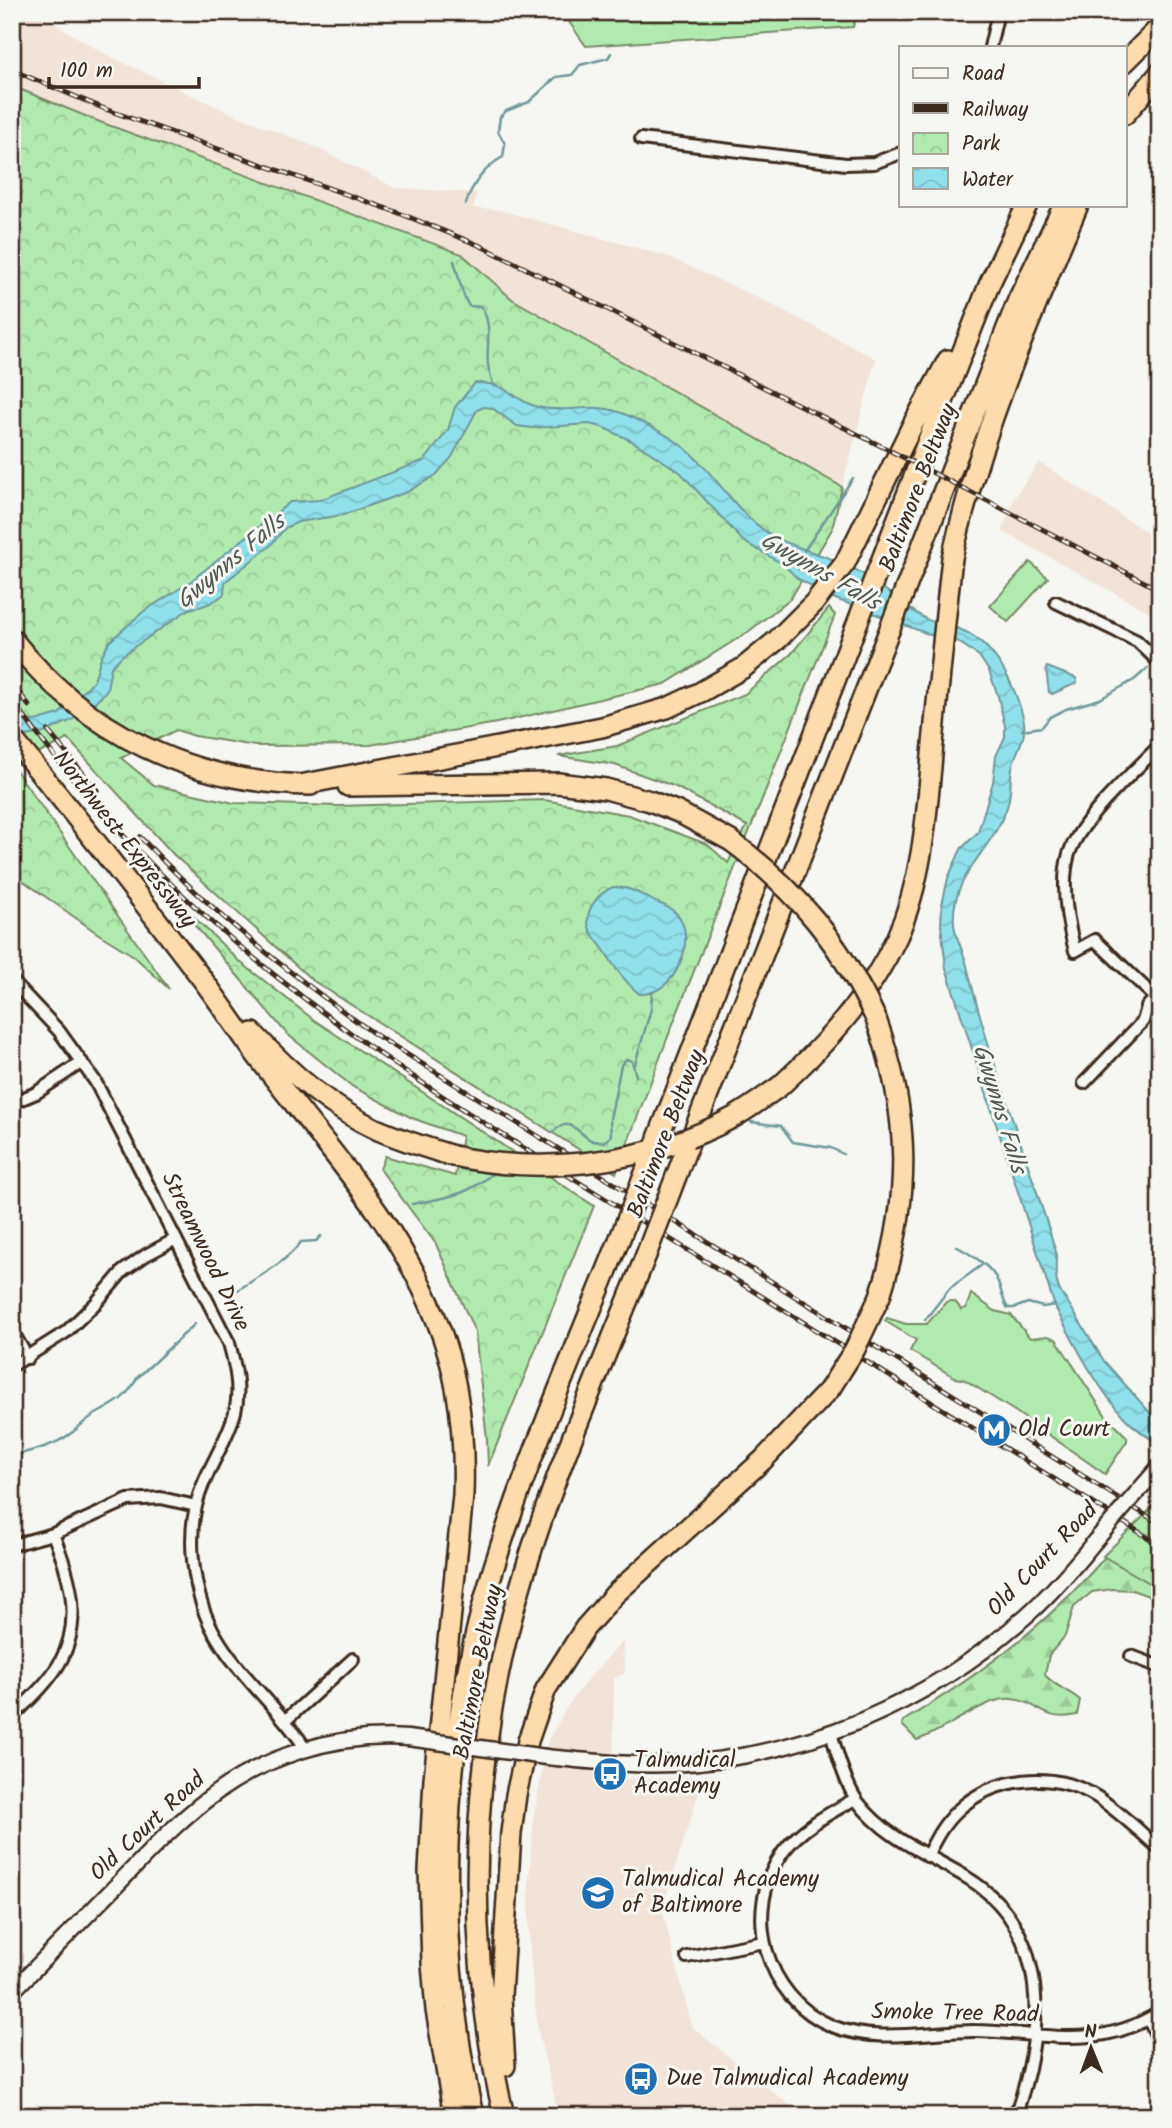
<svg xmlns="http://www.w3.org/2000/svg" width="1172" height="2128" font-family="Kalam,sans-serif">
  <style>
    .built { fill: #f2e3d8 }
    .grass { fill: #b1eaaf; stroke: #768a66; stroke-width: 2 }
    .forest { fill: url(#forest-firs); stroke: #768a66; stroke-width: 2 }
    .park { fill: url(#park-crowns); stroke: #768a66; stroke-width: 2 }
    .water { fill: url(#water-waves); stroke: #6e9799; stroke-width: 2 }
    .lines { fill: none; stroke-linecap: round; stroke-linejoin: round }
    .stream { stroke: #6e9799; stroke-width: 2.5 }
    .minor-casing { stroke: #3b2a1e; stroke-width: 16 }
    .secondary-casing { stroke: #3b2a1e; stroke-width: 19 }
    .motorway-casing { stroke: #3b2a1e; stroke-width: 24 }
    .minor { stroke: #f6f6f2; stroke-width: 10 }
    .secondary { stroke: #f6f6f2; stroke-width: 14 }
    .motorway { stroke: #fedbac; stroke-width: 19 }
    .rail-casing { stroke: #3b2a1e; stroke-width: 5 }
    .rail { stroke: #f6f6f2; stroke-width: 2.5; stroke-dasharray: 8; stroke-linecap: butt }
    .secondary-bridge-casing { stroke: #3b2a1e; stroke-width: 19; stroke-linecap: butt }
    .motorway-bridge-casing { stroke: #3b2a1e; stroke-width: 24; stroke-linecap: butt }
    .secondary-bridge { stroke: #f6f6f2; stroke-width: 14 }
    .motorway-bridge { stroke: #fedbac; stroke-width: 19 }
    .labels { text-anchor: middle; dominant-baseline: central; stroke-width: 6; stroke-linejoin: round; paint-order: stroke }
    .street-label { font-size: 23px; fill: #3b2a1e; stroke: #f6f6f2 }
    .poi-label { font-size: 23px; fill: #3b2a1e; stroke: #f6f6f2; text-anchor: start }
    .water-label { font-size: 24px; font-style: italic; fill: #505851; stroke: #f6f6f2 }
  </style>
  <defs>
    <pattern id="forest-firs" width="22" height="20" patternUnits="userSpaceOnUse" patternTransform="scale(1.75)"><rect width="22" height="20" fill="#b1eaaf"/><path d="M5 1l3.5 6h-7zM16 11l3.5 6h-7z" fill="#99c996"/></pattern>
    <pattern id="park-crowns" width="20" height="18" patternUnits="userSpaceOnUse" patternTransform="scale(1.75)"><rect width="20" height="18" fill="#b1eaaf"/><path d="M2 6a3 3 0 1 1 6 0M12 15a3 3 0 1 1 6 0" fill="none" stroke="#99c996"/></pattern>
    <pattern id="water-waves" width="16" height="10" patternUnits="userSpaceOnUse" patternTransform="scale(1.75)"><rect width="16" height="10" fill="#90e0eb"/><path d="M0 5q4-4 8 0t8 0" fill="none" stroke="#7dc0c9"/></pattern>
  </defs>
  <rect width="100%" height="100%" fill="#f6f6f2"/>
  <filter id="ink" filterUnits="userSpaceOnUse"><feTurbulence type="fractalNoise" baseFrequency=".0143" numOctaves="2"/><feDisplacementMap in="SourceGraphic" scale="14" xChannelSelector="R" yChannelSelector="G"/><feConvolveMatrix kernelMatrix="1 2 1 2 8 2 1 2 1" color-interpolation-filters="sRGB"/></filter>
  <g filter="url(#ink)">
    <!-- built -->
    <path class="built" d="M12 12H34L107 55 230 113 313 146 395 188 477 193 473 208 499 210 666 256 765 301 876 359 842 487 512 299 462 254 100 122 12 86Z
      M1039 462 1160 541V618L1002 531 1015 497Z
      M623 1641 625 1673 614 1678 613 1779 704 1777 662 1909 692 2027 803 2116H559L538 2031 533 1986 529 1935V1877L534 1815 548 1740 567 1707 587 1680Z"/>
    <!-- grass -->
    <path class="grass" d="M562 12H857L853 27 586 46Z
      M1030 562 1048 578 1008 622 990 606Z
      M971 1294 995 1311 1011 1315 1030 1338 1048 1336 1056 1339 1106 1416 1127 1437V1441L1105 1474 1016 1412 965 1380 956 1378 910 1351 916 1340 885 1321 887 1318 906 1324H927L946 1302C955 1299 957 1303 961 1310L966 1308Z"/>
    <!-- forest -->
    <path class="forest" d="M1114 1546 1160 1562V1600L1132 1590 1113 1589 1092 1592 1074 1607 1065 1636 1049 1655 1045 1675C1054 1686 1068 1690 1080 1700L1077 1715C1041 1723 1040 1701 1011 1699 987 1696 943 1732 917 1740L902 1725 903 1721C983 1673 1055 1619 1114 1546Z"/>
    <!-- park -->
    <path class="park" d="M12 86 100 122 462 254 512 299 842 487 832 529 791 598 748 632 665 684 497 723 370 745 255 746 195 736 176 730 121 758 154 785 234 803 338 806 544 800 629 815 707 844 728 863 747 826 676 787 615 765 558 756 617 746 745 694 791 654 829 608 835 615 669 1034 616 1173 312 980 174 855 68 739 13 766 169 989 134 956 97 933 12 873Z
      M159 883 239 961 314 1020 594 1206 488 1466 487 1439 475 1332 436 1244 380 1169 385 1156 455 1176 462 1136 412 1118 353 1087 287 1034Z
      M1160 1500V1589L1103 1556Z"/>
    <!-- water -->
    <path class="water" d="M475 383C509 382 513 401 538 407 574 415 594 399 629 416 648 425 673 437 688 451 715 474 732 506 761 528 790 550 827 553 858 571 881 584 900 604 924 618 934 624 948 624 959 629 994 642 1014 683 1023 717 1028 737 1018 746 1013 764 1009 778 1012 794 1007 807 993 850 950 875 954 924 955 937 964 952 967 966 990 1063 1027 1156 1056 1252 1056 1270 1053 1287 1067 1301L1104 1361 1160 1424V1445C1148 1437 1135 1429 1125 1418 1096 1387 1075 1344 1055 1307L946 968 941 925 942 905 948 878 961 849 978 832 993 782 996 756 1005 737V726L998 696 989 671 979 656 957 641 931 635 833 598 797 578 784 565 743 541 680 472 632 441 602 427 589 424 532 428 517 426 492 408 484 407 477 410 452 457 436 475 407 492 376 503 343 515 298 522 285 528 270 546 225 582 224 594C214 603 203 607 189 609L123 655 111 667 107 689 101 697 72 720 44 733 12 738V719L35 721 59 714 94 681 101 657 109 642 144 611 187 584 290 502 320 500 425 460 448 430 455 407Z
      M1047 667 1076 678 1077 683 1052 694 1049 692 1046 669Z
      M613 887C628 887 635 891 648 898 658 904 668 905 676 913 699 936 676 997 639 994 624 981 614 967 604 950 600 944 594 938 591 932 581 913 597 894 613 887Z"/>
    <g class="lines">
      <!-- stream -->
      <path class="stream" d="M466 204C471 185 486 166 503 157L505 144 498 131 500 117 506 111 529 102 556 77 572 75 580 65 608 58 611 53
        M454 261C458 273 462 297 469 306L482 307C493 329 486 343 488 365 489 372 492 380 494 387
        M804 551 853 478
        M1022 730 1042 727 1050 717 1066 709 1100 699 1134 680 1148 668
        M635 1064 651 1009 652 992
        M751 1122 781 1126 793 1142 831 1148 843 1154
        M552 1133C571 1113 578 1135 593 1141 597 1142 601 1141 605 1142L611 1136 610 1119 621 1065 626 1059 632 1061 636 1076
        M412 1204C447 1197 465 1197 493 1173
        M956 1246C970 1254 992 1266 998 1282 1002 1292 1002 1299 1008 1308H1014L1028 1303 1043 1307 1055 1305
        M236 1291C255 1279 288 1261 301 1242L316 1241 321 1236
        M925 1320 950 1288 982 1265
        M12 1456C31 1451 54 1446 70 1434 79 1428 86 1419 96 1414 116 1403 126 1399 137 1378L195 1324"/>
      <!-- minor casing -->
      <g class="minor-casing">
        <path id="minor" d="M990 47 998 12
          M641 139 846 164 874 163 901 153
          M1056 602 1137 641 1160 663
          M1160 745C1134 772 1080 819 1069 854 1060 884 1067 921 1075 951L1095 940 1160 1002
          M12 981 59 1031 95 1081 229 1343C235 1365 241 1389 235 1412 226 1445 204 1472 196 1506 188 1539 193 1579 204 1611 224 1665 275 1701 306 1749
          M1084 1083 1143 1021 1147 1007 1160 993
          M12 1103 36 1093 82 1062
          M12 1331 28 1358
          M12 1366 66 1332 96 1303 123 1271 146 1255 176 1239
          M12 1545 53 1534 128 1500 161 1498 196 1506
          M1131 1656 1160 1667
          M12 1717C28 1701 47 1684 59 1664 84 1621 70 1576 53 1534
          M286 1720 353 1659
          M831 1733C837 1753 846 1786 858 1802 886 1839 928 1854 966 1877 1052 1929 1045 2033 1015 2116
          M855 1799C830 1813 801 1828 783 1852 741 1911 765 1998 832 2026 876 2044 928 2031 974 2031 1013 2031 1052 2040 1091 2036 1115 2034 1139 2025 1160 2012
          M927 1856C935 1840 943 1824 957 1811 994 1776 1053 1770 1097 1797 1120 1812 1140 1832 1160 1849
          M687 1957 764 1942
          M1148 2019 1160 2042"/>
      </g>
      <!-- secondary casing -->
      <g class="secondary-casing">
        <path id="secondary" d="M546 1757C588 1761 630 1766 673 1764 804 1757 930 1703 1027 1615 1052 1593 1074 1567 1095 1541
          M12 1992C48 1955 84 1918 120 1882 147 1854 174 1825 205 1801 262 1756 335 1733 408 1738"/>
      </g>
      <!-- motorway casing -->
      <g class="motorway-casing">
        <path id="motorway" d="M1125 62 1160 27
          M1125 114 1160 73
          M12 639C87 734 190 783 311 785
          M12 738C75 815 136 892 196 971 218 999 237 1029 258 1057 321 1141 397 1220 436 1319 459 1374 465 1436 463 1495L434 1779 429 1871 432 1964 436 2010 454 2116
          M300 785 602 727 667 708 701 692 743 668 777 640 814 603 845 563 912 426 948 360
          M348 786 558 783 606 789 650 801 678 812 731 841
          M876 1019C911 1115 911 1200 880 1296
          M253 1033C287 1070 329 1107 376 1129 401 1140 427 1148 453 1156
          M779 1087C827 1043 869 997 897 937 924 876 927 809 933 744 939 682 945 620 952 558 979 437 1030 318 1078 205
          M658 1138 944 399 989 285 1027 205
          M687 1149 1018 300 1064 205
          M505 2066 501 1996 511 1833 516 1795 528 1741 546 1689 585 1628 615 1594 763 1460 829 1390
          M473 2116C434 1937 439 1746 493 1570 528 1457 576 1348 620 1238
          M504 2116C466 1957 469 1786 509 1628 541 1501 598 1376 646 1255"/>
      </g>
      <!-- minor -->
      <use href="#minor" class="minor"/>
      <!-- secondary -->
      <use href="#secondary" class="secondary"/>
      <!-- motorway -->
      <use href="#motorway" class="motorway"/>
      <!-- rail casing -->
      <g class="rail-casing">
        <path id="rail" d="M12 70 105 109 399 213 481 246 887 449 1160 590
          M12 683 29 706
          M12 700C94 815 197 917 309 1002 416 1084 532 1153 646 1224 817 1331 988 1438 1160 1545
          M48 731 97 790
          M140 837C211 912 291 975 376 1035L1160 1524"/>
      </g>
      <!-- rail -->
      <use href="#rail" class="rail"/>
      <!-- secondary-bridge casing -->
      <g class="secondary-bridge-casing">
        <path id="secondary-bridge" d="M1095 1541 1160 1466
          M408 1738 546 1757"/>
      </g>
      <!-- motorway-bridge casing -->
      <g class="motorway-bridge-casing">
        <path id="motorway-bridge" d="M731 841C798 891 841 944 876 1019
          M453 1156C546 1176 650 1163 734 1117 750 1108 764 1097 779 1087
          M620 1238 657 1142
          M646 1255 685 1153
          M829 1390 855 1349 880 1296"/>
      </g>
      <!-- secondary-bridge -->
      <use href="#secondary-bridge" class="secondary-bridge"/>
      <!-- motorway-bridge -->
      <use href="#motorway-bridge" class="motorway-bridge"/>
    </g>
  </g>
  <!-- icons -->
  <defs>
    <g id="metro-disc" transform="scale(1.75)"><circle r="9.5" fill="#1f6fb2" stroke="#f6f6f2"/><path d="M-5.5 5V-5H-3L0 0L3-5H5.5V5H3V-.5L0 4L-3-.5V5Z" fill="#fff"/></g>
    <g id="bus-disc" transform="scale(1.75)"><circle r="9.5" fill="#1f6fb2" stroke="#f6f6f2"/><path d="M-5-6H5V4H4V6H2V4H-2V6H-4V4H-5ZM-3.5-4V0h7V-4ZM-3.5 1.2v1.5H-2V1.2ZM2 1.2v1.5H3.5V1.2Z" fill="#fff"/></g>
    <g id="school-disc" transform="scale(1.75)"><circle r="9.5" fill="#1f6fb2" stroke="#f6f6f2"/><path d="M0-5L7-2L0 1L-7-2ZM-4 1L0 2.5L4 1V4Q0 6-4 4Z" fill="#fff"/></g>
  </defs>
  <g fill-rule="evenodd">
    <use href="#metro-disc" x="994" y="1430"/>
    <use href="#bus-disc" x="610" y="1774"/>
    <use href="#school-disc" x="598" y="1893"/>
    <use href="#bus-disc" x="641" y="2079"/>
  </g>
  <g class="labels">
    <!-- street labels -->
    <g class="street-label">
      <text transform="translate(919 488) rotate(-69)">Baltimore Beltway</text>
      <text transform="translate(124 840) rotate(52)">Northwest Expressway</text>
      <text transform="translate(667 1134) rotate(-69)">Baltimore Beltway</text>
      <text transform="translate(205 1252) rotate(64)">Streamwood Drive</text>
      <text transform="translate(1043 1560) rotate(-46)">Old Court Road</text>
      <text transform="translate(479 1672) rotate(-79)">Baltimore Beltway</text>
      <text transform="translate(148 1827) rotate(-43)">Old Court Road</text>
      <text transform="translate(955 2014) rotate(1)">Smoke Tree Road</text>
    </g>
    <!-- poi labels -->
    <g class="poi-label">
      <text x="1018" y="1430">Old Court</text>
      <text x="634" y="1761">Talmudical<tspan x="634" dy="26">Academy</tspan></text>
      <text x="622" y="1880">Talmudical Academy<tspan x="622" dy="26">of Baltimore</tspan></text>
      <text x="666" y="2079">Due Talmudical Academy</text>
    </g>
    <!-- water labels -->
    <g class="water-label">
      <text transform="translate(231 562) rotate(-40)">Gwynns Falls</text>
      <text transform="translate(820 572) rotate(30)">Gwynns Falls</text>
      <text transform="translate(999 1109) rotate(73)">Gwynns Falls</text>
    </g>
  </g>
  <!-- margin -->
  <rect width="1172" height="2128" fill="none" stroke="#f6f6f2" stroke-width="42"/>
  <rect x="21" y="21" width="1130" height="2086" fill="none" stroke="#3b2a1e" stroke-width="2.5" filter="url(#ink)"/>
  <!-- legend -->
  <rect x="899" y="46" width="228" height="161" fill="#f6f6f2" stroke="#aba49d" stroke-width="2"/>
  <rect x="913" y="68" width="35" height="10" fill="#f6f6f2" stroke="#aba49d" stroke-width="2"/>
  <text x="962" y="80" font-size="21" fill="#3b2a1e">Road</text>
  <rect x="913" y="103" width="35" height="10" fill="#3b2a1e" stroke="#aba49d" stroke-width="2"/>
  <text x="962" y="116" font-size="21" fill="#3b2a1e">Railway</text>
  <rect x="913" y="133" width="35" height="21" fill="url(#park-crowns)" stroke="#aba49d" stroke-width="2"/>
  <text x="962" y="150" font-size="21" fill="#3b2a1e">Park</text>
  <rect x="913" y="168" width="35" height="21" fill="url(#water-waves)" stroke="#aba49d" stroke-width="2"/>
  <text x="962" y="186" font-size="21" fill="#3b2a1e">Water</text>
  <!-- north arrow -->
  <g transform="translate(1091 2048) rotate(359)" stroke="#f6f6f2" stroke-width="5" paint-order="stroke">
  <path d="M0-5L12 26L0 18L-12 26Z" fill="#3b2a1e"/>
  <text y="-10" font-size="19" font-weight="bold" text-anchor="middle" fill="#3b2a1e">N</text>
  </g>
  <!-- scale -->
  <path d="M49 77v10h150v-10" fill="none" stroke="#3b2a1e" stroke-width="3.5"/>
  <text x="60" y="77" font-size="21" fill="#3b2a1e" stroke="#f6f6f2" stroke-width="5" paint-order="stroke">100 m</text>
</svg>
